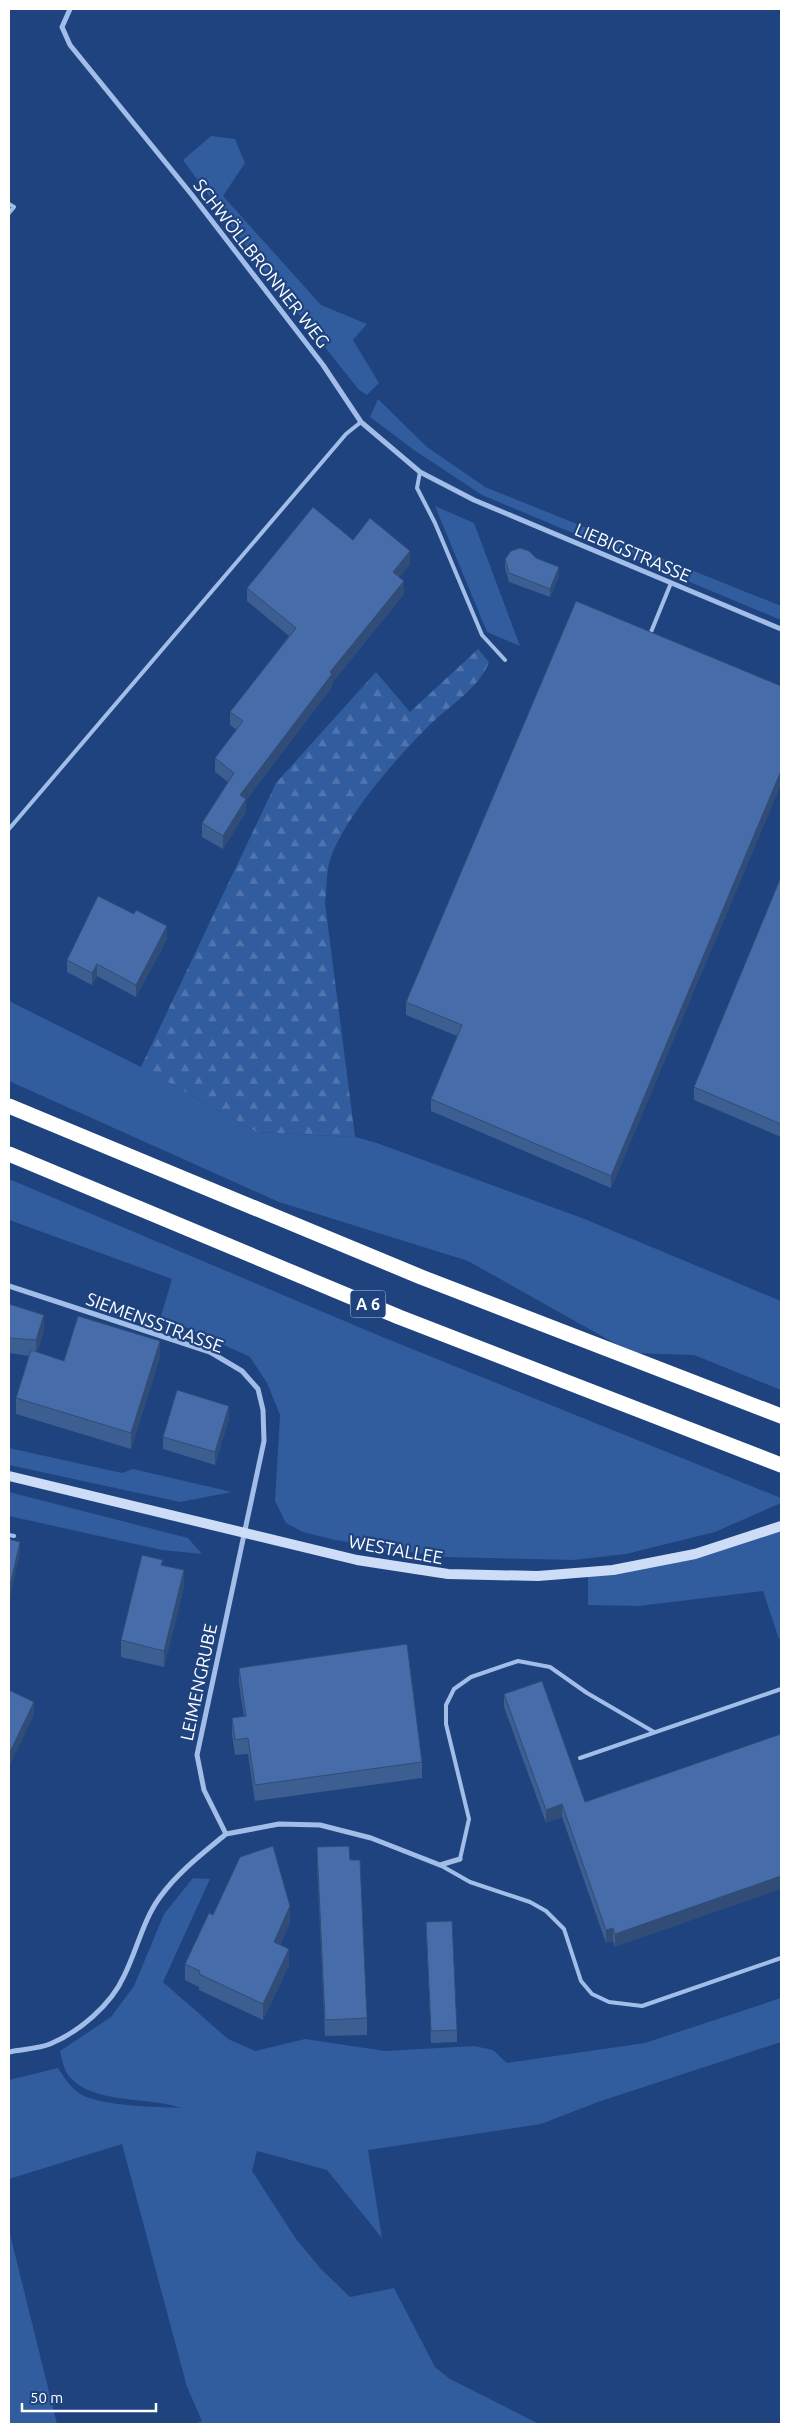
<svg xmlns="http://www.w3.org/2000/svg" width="790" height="2433" font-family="Ubuntu,sans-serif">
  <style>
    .grass { fill: #315c9e }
    .forest { fill: url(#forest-firs) }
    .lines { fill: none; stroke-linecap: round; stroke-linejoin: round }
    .service { stroke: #a2bee8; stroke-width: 4 }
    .minor { stroke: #a2bee8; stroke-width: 5 }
    .secondary { stroke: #cddcf7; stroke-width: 10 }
    .motorway { stroke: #fff; stroke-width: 15 }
    .wall { fill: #3c5e91 }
    .shaded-wall { fill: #314c76 }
    .building { fill: #466da9; stroke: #314c76 }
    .labels { text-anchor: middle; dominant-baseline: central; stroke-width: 4.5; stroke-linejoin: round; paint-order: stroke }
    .shield { fill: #1e437f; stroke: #bcc7d9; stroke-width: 1 }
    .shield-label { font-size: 16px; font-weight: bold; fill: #fff }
    .street-label { font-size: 18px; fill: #fff; stroke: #1e437f }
  </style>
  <defs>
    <pattern id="forest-firs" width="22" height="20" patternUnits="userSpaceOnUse" patternTransform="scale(1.25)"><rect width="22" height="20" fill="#315c9e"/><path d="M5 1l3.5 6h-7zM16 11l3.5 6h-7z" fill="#5074ad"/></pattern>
  </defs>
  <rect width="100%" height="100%" fill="#1e437f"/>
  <!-- grass -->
  <path class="grass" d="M211 136 235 139 245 163 223 196 321 305 367 324 353 340 379 383 367 395 359 390 255 259 183 160Z
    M378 399 427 447 485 487 781 606V620L482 495 414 450 370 417Z
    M435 506 474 523 520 646 487 632Z
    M9 1001 141 1067 257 1132 355 1137 377 1143 582 1218 781 1301V1390L694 1355 632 1353 468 1261 279 1202 9 1081Z
    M9 1179 380 1336 781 1498V1503L715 1532 626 1554 573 1560 443 1557 335 1540 303 1532 286 1523 275 1501 280 1415 267 1383 250 1357 161 1316 172 1279 9 1220Z
    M9 1448 122 1473 133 1469 232 1492 180 1502 9 1465Z
    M9 1492 188 1538 202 1554 162 1550 9 1516Z
    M781 1526V1638L779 1639 763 1591 639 1606 588 1605V1572L695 1554Z
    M193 1878 210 1879 163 1982 228 2039 255 2051 305 2039 385 2051 474 2046 493 2050 507 2063 645 2043 781 1998V2042L598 2102 541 2124 368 2150 382 2238 327 2170 257 2151 252 2171 296 2239 321 2269 350 2297 394 2288 435 2367 450 2379 539 2424H193L202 2421 187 2387 122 2144 9 2179V2080L58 2068C65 2079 73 2091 84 2096 107 2106 156 2107 181 2108 147 2096 93 2105 69 2076 64 2071 62 2058 60 2051L111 2017 134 1986 164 1914Z
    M9 2230 57 2424H9Z"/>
  <!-- forest -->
  <path class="forest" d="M478 649 489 662C480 686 454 703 435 720 402 751 340 821 329 864 326 876 327 890 325 903L355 1137 257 1132 141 1067 276 783 376 672 410 712Z"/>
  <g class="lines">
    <!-- service -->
    <path class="service" d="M9 204 14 207 9 213
      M420 472 417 488 435 523 482 635 505 660
      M651 632 671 583
      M9 829 346 434 361 422
      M9 1535 14 1536
      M580 1758 781 1689
      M460 1859 469 1819 446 1724V1705L454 1689 471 1677 518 1661 550 1667 587 1693 654 1732
      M440 1865 470 1882 530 1902 546 1911 564 1929 581 1981 592 1994 609 2002 642 2006 781 1958"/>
    <!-- minor -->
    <path class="minor" d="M70 9 62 27 70 45 192 195 323 365 361 422 420 472 474 500 781 629
      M9 1286 210 1352 242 1371 258 1389 263 1410 264 1441 197 1755 204 1790 226 1834C203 1853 178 1872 160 1897 143 1920 137 1950 124 1976 111 2005 79 2032 50 2044 38 2049 22 2049 9 2052
      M226 1834 279 1824 320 1825 371 1838 440 1865 460 1859"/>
    <!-- secondary -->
    <path class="secondary" d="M9 1476 357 1560 448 1574 538 1576 613 1570 695 1554 781 1526"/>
    <!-- motorway -->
    <path class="motorway" d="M9 1106 421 1277 781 1416
      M9 1154 399 1317 781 1465"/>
  </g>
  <!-- wall -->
  <path class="wall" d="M353 540 410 564 399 577 404 594 332 683V687L246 800V812L223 849 202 837V823L228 782 215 772V758L237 730 230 725V712L289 636 247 601V588Z
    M536 558 559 576 550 597 509 582 505 568V559Z
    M781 686V784L611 1188 431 1111V1099L457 1036 406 1015V1002Z
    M781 877V1137L694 1100V1087Z
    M167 939 136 997 97 976 92 985 67 972V960Z
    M9 1304 44 1331 37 1352 64 1361 160 1357 131 1449 16 1414V1398L29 1356 9 1353Z
    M229 1418 215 1465 163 1449V1437Z
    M163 1565 184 1587 164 1667 121 1657V1640Z
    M239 1668 422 1762V1778L255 1801 248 1754 235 1755 232 1734V1718L244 1716 239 1684Z
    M504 1694 585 1802 781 1734 615 1947 613 1941 606 1943 562 1817 546 1823 504 1707Z
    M317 1847 350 1860 367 2018V2035L325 2036 317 1864Z
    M213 1915 290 1923 280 1945 289 1965 263 2020 199 1990V1987L185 1980V1964Z
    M426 1922 457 2030V2042L431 2043Z"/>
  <!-- shaded-wall -->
  <path class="shaded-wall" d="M410 551V564L393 585V572Z
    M559 567V576L550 597V589Z
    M404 581V594L332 683V687L246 800V812L223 849V836L240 795 330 672Z
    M781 771V784L611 1188V1176Z
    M167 926V939L136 997V985Z
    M97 964V976L92 985V973Z
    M44 1315V1331L36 1356V1340Z
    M160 1341V1357L131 1449V1433Z
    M229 1406V1418L215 1465V1452Z
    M20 1542V1554L9 1603V1590Z
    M184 1570V1587L164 1667V1651Z
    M34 1702V1715L9 1767V1754Z
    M562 1804V1817L546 1823V1810Z
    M781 1876V1889L615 1947V1934Z
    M290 1906V1923L274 1958V1942Z
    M613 1928V1941L606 1943V1930Z
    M289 1949V1965L263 2020V2004Z"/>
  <!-- building -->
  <path class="building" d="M313 507 353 540 370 518 410 551 393 572 404 581 330 672 332 674 240 795 246 799 223 836 202 823 234 773 215 758 243 721 230 712 296 628 247 588Z
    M520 548 529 551 536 558 559 567 550 589 509 573 505 559 511 551Z
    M576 601 781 686V771L611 1176 431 1099 462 1025 406 1002Z
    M781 877V1124L694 1087Z
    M98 896 134 914 136 910 167 926 136 985 97 964 92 973 67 960Z
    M9 1304 44 1315 36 1340 9 1338Z
    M78 1316 160 1341 131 1433 16 1398 31 1350 64 1361Z
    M177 1390 229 1406 215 1452 163 1437Z
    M9 1539 20 1542 9 1590Z
    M142 1555 163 1560 161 1565 184 1570 164 1651 121 1640Z
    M407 1644 422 1762 255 1785 248 1738 235 1740 232 1718 246 1716 239 1668Z
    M542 1681 585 1802 781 1734V1876L615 1934 613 1928 606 1930 562 1804 546 1810 504 1694Z
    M9 1690 34 1702 9 1754Z
    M273 1846 290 1906 274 1942 289 1949 263 2004 199 1974 200 1971 185 1964 209 1913 213 1915 240 1857Z
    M349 1846 350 1860H360L367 2018 325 2020 317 1847Z
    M452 1921 457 2030 431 2031 426 1922Z"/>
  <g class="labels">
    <!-- shield labels -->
    <rect class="shield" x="350.5" y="1290.5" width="35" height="27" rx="4"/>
    <g class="shield-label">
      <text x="368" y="1304">A 6</text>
    </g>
    <!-- street labels -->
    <g class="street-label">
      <text transform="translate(262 263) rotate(52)">SCHWÖLLBRONNER WEG</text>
      <text transform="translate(633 552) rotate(23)">LIEBIGSTRASSE</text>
      <text transform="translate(155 1322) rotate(20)">SIEMENSSTRASSE</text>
      <text transform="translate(396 1549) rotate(10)">WESTALLEE</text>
      <text transform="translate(198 1682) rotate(-78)">LEIMENGRUBE</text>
    </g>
  </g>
  <!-- border -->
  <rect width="790" height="2433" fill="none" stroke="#ffffff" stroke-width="20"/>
  <!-- scale -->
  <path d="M22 2403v8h134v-8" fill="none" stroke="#ffffff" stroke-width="2.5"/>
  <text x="30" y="2403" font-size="15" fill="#ffffff" stroke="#1e437f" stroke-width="4" paint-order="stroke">50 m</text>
</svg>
